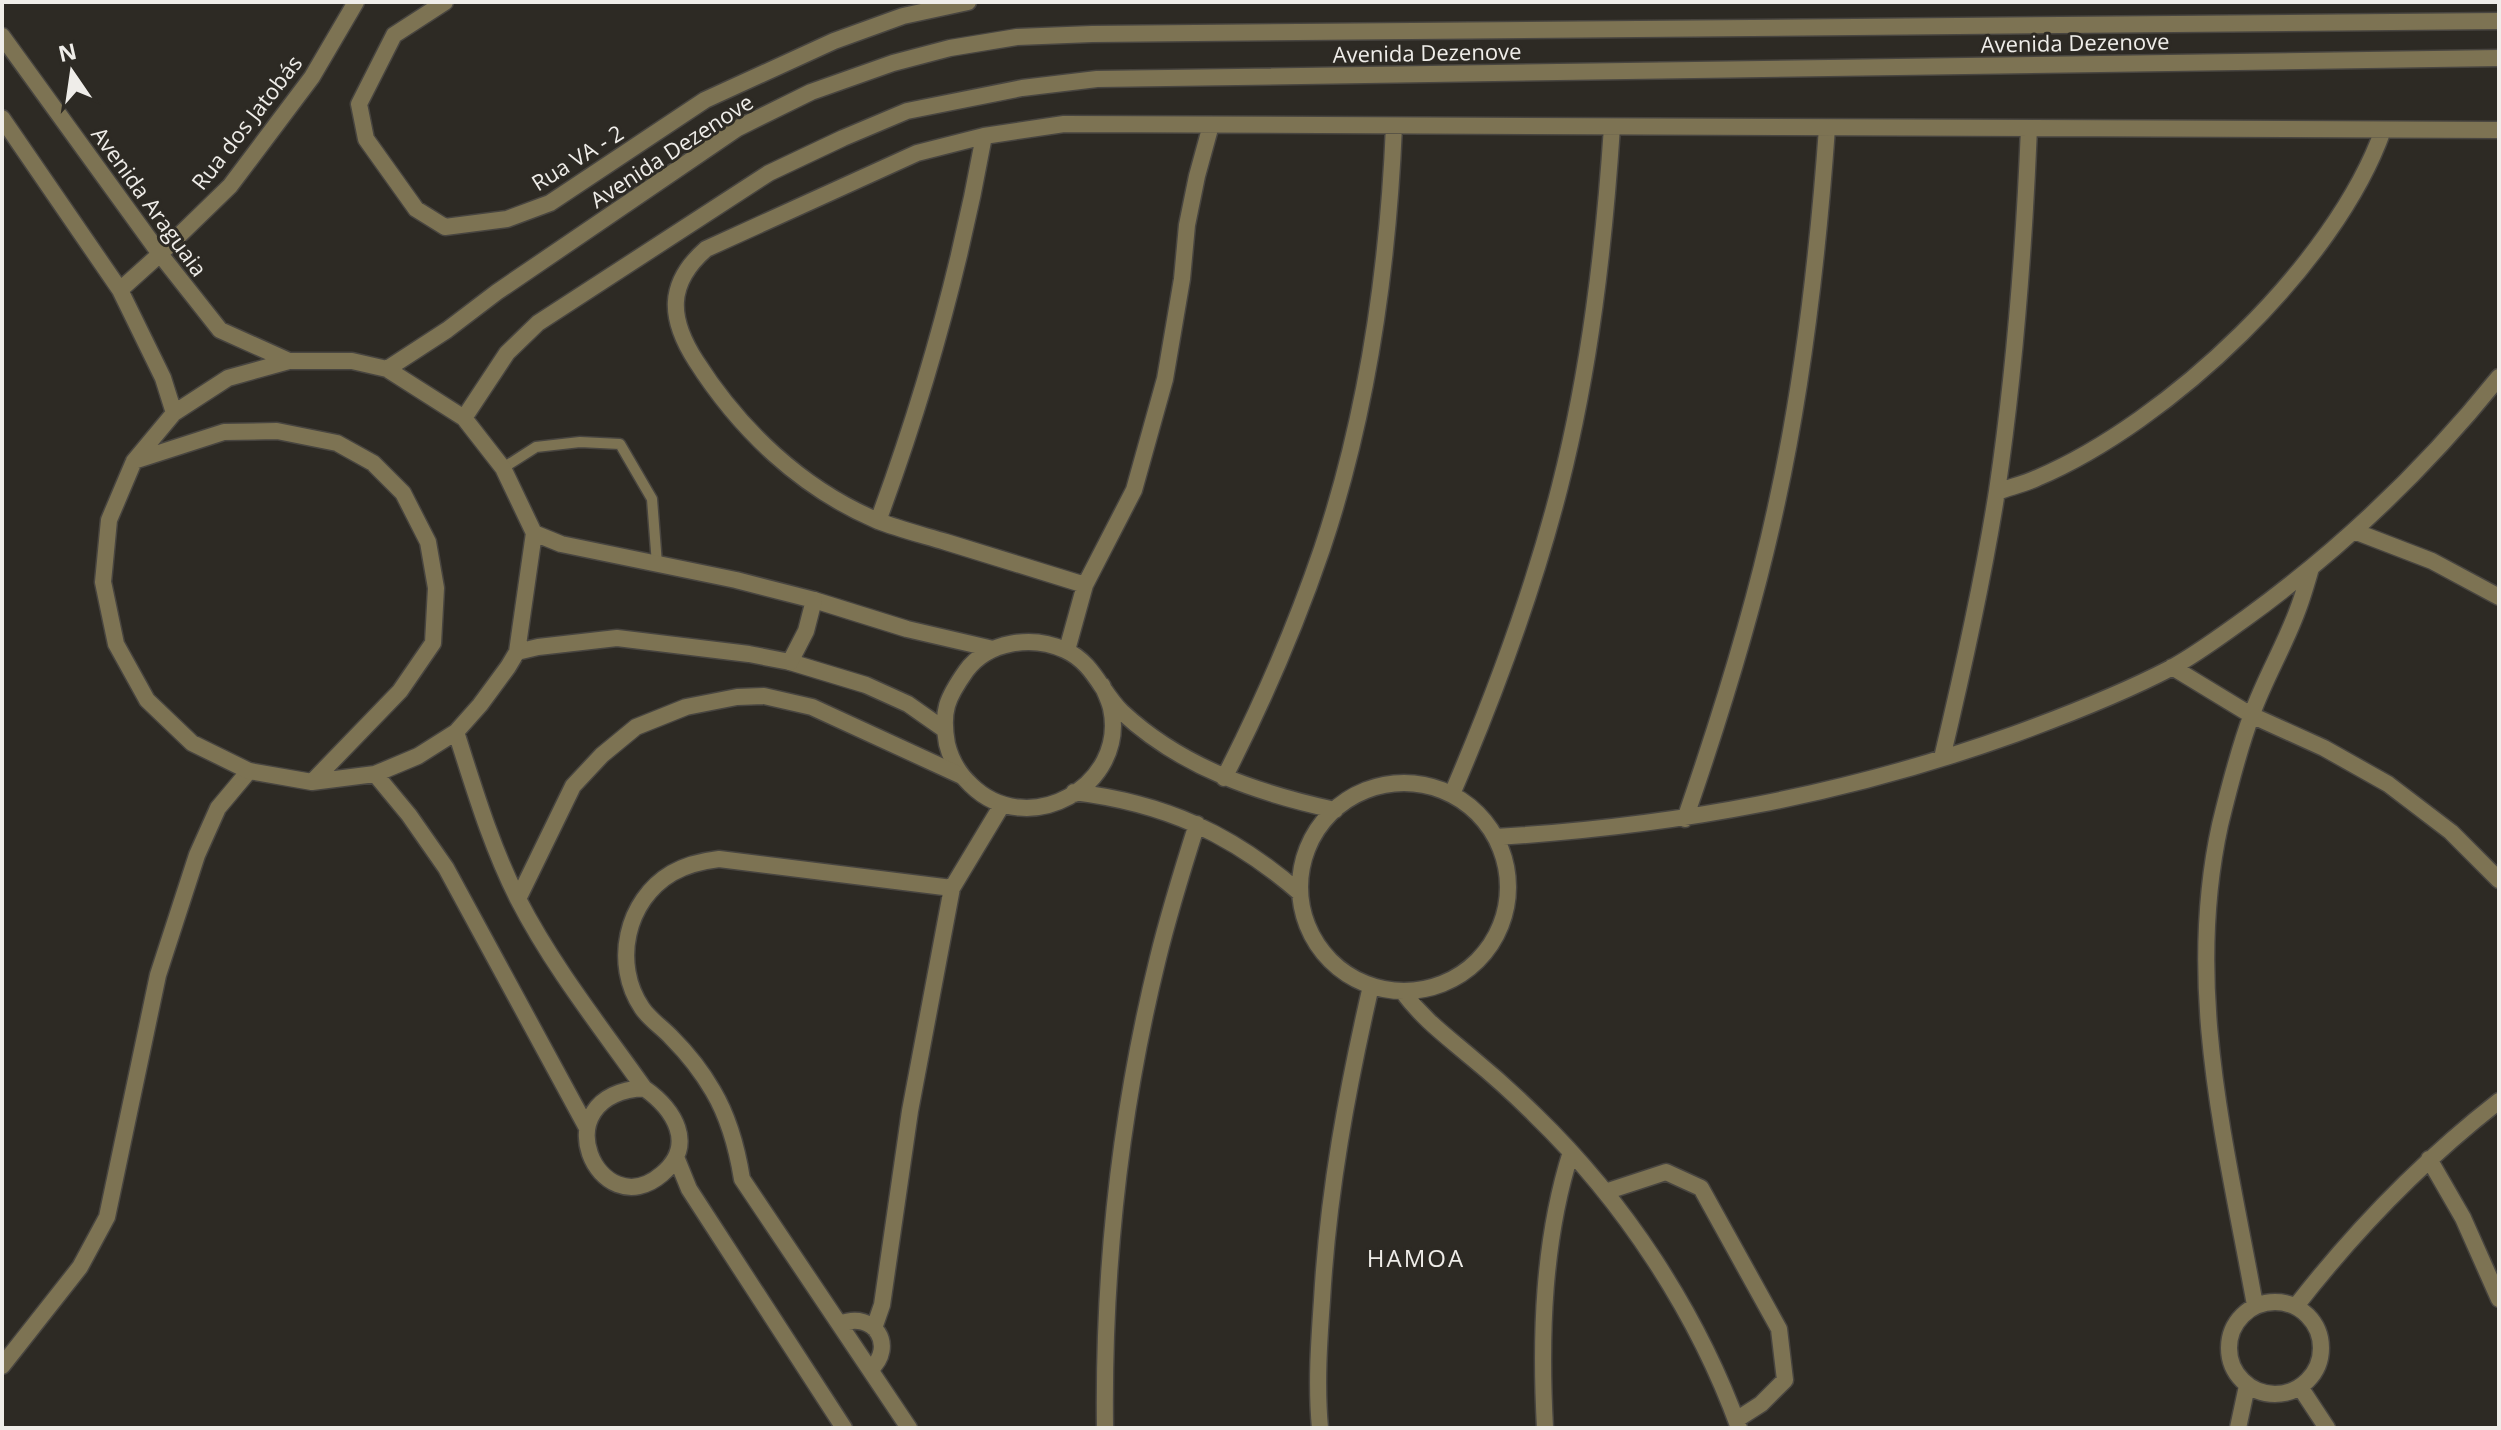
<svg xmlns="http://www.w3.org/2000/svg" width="2501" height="1430" font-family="'Open Sans',sans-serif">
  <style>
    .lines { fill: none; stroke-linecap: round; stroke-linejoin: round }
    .service-casing { stroke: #484540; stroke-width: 13 }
    .minor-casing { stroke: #484540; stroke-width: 19 }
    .tertiary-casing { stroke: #484540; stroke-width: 19 }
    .service { stroke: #7d7353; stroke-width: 10 }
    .minor { stroke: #7d7353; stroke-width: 16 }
    .tertiary { stroke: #7d7353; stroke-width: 16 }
    .labels { text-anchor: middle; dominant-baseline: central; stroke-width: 6; stroke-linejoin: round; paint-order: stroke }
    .street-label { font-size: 22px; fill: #efede9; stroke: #2d2a24 }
    .neighbourhood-label { font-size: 24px; letter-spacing: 2px; fill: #efede9; stroke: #2d2a24 }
  </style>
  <rect width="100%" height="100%" fill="#2d2a24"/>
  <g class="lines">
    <!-- service casing -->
    <g class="service-casing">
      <path id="service" d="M503 468 536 447 580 442 620 444 652 499 657 564"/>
    </g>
    <!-- minor casing -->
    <g class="minor-casing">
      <path id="minor" d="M445 2 394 35 359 104 366 139 416 209 445 227 507 219 550 203 705 100 834 41 903 16 968 2
        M1997 492C2010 487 2024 484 2037 478 2169 422 2335 265 2383 130
        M878 521C925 394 960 269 984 136
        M2354 531 2432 561 2499 597
        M1085 585C1039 571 992 556 946 542 923 535 898 529 876 520 801 488 740 430 696 361 669 319 666 284 706 249L917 153 984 136 1064 124 2499 130
        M814 600 907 629 993 649
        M1067 650 1085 585 1134 490 1165 379 1182 279 1187 225 1197 176 1211 125
        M790 662 866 685 908 704 945 730
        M2172 667 2251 715 2324 748 2388 784 2451 832 2499 880
        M1102 685C1105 692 1109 700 1111 708 1128 786 1028 841 971 785 959 774 951 760 947 744 941 711 947 698 966 671 988 641 1032 635 1065 650 1094 663 1101 692 1122 712 1181 767 1257 793 1335 810
        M1942 758C1963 670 1983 581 1997 491 2015 370 2024 250 2029 128
        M1224 778C1262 704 1295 628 1322 549 1368 412 1388 270 1394 126
        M1300 887a104 104 0 1 1 208 0a104 104 0 1 1-208 0Z
        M1074 794V792C1164 803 1231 833 1300 893
        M1452 794C1495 694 1533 592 1560 486 1590 368 1604 248 1612 127
        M1685 819C1721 715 1754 610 1777 502 1804 379 1818 254 1827 128
        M1496 837C1676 826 1845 795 2015 734 2067 715 2121 694 2171 668 2197 654 2222 635 2246 618 2341 549 2426 468 2499 377
        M1402 991C1424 1020 1445 1035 1472 1058 1494 1076 1515 1095 1535 1115 1624 1201 1697 1312 1739 1428
        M2429 1159 2463 1218 2499 1299
        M1605 1192 1666 1172 1701 1188 1779 1329 1785 1380 1761 1404 1736 1420
        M2229 1348a46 46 0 1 1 92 0a46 46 0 1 1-92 0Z
        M2255 1305C2226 1144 2184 989 2220 825 2228 792 2240 746 2252 714 2265 678 2285 645 2298 609 2303 596 2307 582 2311 568
        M2296 1306C2356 1229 2422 1161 2499 1101
        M840 1324C874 1310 897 1346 870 1370
        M874 1328 882 1305 910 1111 952 888 1002 805
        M2 1366 80 1267 107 1217 158 975 197 855 218 808 249 771
        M2300 1387 2327 1428
        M909 1428 742 1179C737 1148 729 1118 713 1091 702 1072 688 1054 672 1038 662 1027 650 1020 642 1008 612 964 626 900 672 873 686 865 702 861 719 859L952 888
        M1105 1428C1103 1270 1120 1112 1158 958 1169 913 1183 868 1197 824
        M1320 1428C1316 1385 1319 1342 1322 1300 1328 1193 1347 1090 1371 986
        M1545 1428C1540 1336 1543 1240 1571 1152
        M2238 1428 2247 1386"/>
    </g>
    <!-- tertiary casing -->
    <g class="tertiary-casing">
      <path id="tertiary" d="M2 36 160 254 220 330 289 361
        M2 118 120 290 163 378 174 413
        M120 290 160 254 230 186 312 77 356 2
        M289 361H352L387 369 464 418 503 468 534 533 517 652 508 667 480 705 456 732 418 756 375 774 312 782 249 771 192 743 147 700 116 644 103 582 109 520 134 461 174 413 228 378Z
        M387 369 447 330 497 292 738 128 811 92 893 63 950 48 1017 37 1092 34 2499 21
        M464 418 507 353 538 323 769 173 843 138 907 111 1022 88 1097 79 2499 58
        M134 461 224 432 277 431 337 443 373 463 403 493 428 542 436 588 433 643 400 691 312 782
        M517 652 538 647 617 638 749 654 790 662 806 631 814 600 736 580 561 544 534 533
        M456 732C474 788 491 846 518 899 553 967 600 1026 644 1088
        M375 774 409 815 446 868 587 1128
        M518 899 573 786 602 755 636 727 686 707 737 697 764 696 812 707 962 776
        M644 1088C674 1109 697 1145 662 1174 599 1228 539 1095 644 1088Z
        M676 1157 689 1189 844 1428"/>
    </g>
    <!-- service -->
    <use href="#service" class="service"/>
    <!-- minor -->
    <use href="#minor" class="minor"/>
    <!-- tertiary -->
    <use href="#tertiary" class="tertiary"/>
  </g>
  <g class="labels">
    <!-- street labels -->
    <g class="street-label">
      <text transform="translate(2075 42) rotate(-1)">Avenida Dezenove</text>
      <text transform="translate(1427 52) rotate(-1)">Avenida Dezenove</text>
      <text transform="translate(246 122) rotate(-52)">Rua dos Jatobás</text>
      <text transform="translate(671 150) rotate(-33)">Avenida Dezenove</text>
      <text transform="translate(577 157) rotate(-32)">Rua VA - 2</text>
      <text transform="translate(150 201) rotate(54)">Avenida Araguaia</text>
    </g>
    <!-- neighbourhood labels -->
    <g class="neighbourhood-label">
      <text x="1416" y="1257">HAMOA</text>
    </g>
  </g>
  <!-- border -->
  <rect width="2501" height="1430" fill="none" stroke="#efede9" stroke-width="8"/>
  <!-- north arrow -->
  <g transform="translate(72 72) rotate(347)" stroke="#2d2a24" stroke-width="6" paint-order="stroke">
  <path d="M0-6L14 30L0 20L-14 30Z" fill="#efede9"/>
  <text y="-12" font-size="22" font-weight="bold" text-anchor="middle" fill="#efede9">N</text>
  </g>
</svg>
